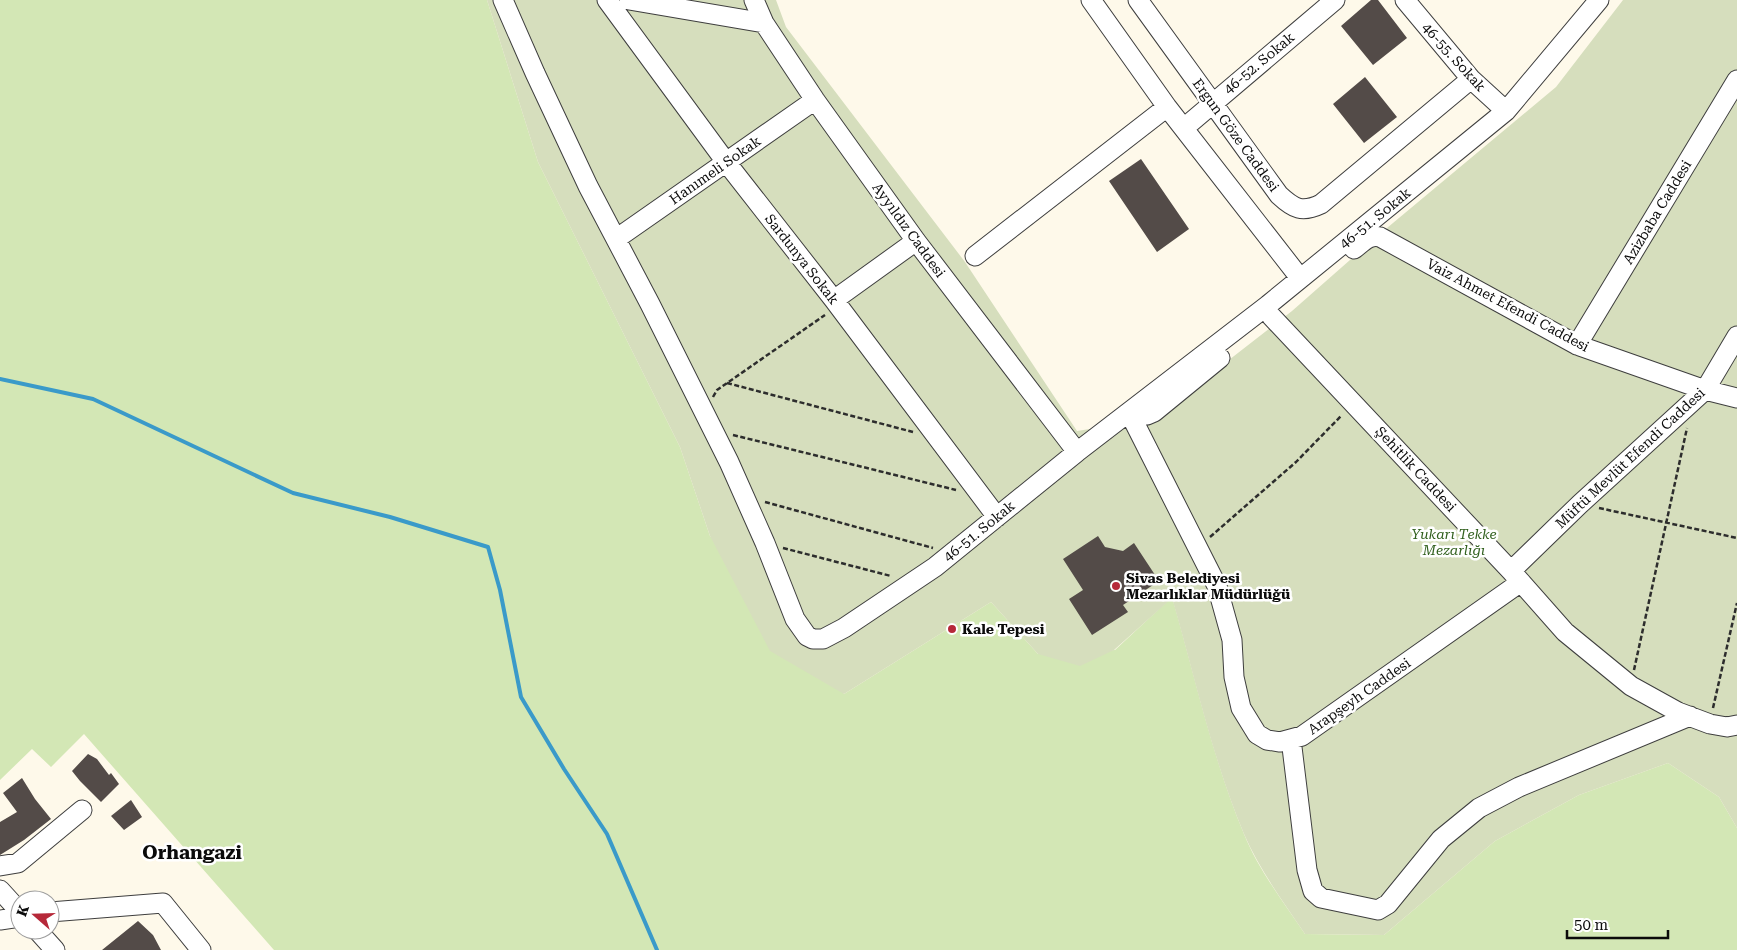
<svg xmlns="http://www.w3.org/2000/svg" width="1737" height="950" font-family="'Roboto Serif',serif">
  <style>
    .green { fill: #d3e7b5 }
    .cemetery { fill: #d6debd }
    .lines { fill: none; stroke-linecap: round; stroke-linejoin: round }
    .stream { stroke: #3a9ac9; stroke-width: 4 }
    .building { fill: #534b48 }
    .minor-casing { stroke: #3e3e3e; stroke-width: 21 }
    .path { stroke: #2d2d2d; stroke-width: 2.5; stroke-dasharray: 5 2.5; stroke-linecap: butt }
    .minor { stroke: #fff; stroke-width: 19 }
    .poi-dot { fill: #b62839; stroke: #fff; stroke-width: 2 }
    .labels { text-anchor: middle; dominant-baseline: central; stroke-width: 5; stroke-linejoin: round; paint-order: stroke }
    .street-label { font-size: 14px; fill: #0b0b0b; stroke: #fff }
    .park-label { font-size: 14px; font-style: italic; fill: #31601e; stroke: #fff }
    .poi-label { font-size: 14px; font-weight: bold; fill: #0b0b0b; stroke: #fff; text-anchor: start }
    .district-label { font-size: 19px; font-weight: bold; fill: #0b0b0b; stroke: #fff }
  </style>
  <rect width="100%" height="100%" fill="#fef9ea"/>
  <!-- green -->
  <path class="green" d="M0 0H487L538 162 680 447 710 536 844 694 991 602 1038 654 1115 650 1172 597C1195 676 1212 757 1244 834 1258 869 1284 903 1305 934L1384 935 1495 841 1579 795 1668 763 1719 797 1737 828V950H274L84 734 51 767 32 749 0 780Z"/>
  <!-- cemetery -->
  <path class="cemetery" d="M487 0H776L786 27 965 262 1077 431 1153 419 1292 311 1375 238 1556 87 1623 0H1737V828L1719 797 1668 763 1579 795 1495 841 1384 935 1305 934C1284 903 1259 869 1244 834 1212 758 1195 677 1172 598L1114 650 1080 666 1038 654 991 602 844 694 770 651 710 536 680 447 538 162Z"/>
  <g class="lines">
    <!-- stream -->
    <path class="stream" d="M0 379 93 399 293 493 390 517 488 547 500 590 521 697 564 769 607 834 657 950"/>
  </g>
  <!-- building -->
  <path class="building" d="M1371 0H1378L1407 38 1373 65 1341 26Z
    M1365 77 1397 117 1364 143 1333 104Z
    M1141 159 1189 229 1157 252 1109 181Z
    M1098 536 1105 547 1123 551 1134 543 1159 581 1123 605 1128 612 1092 635 1069 599 1083 590 1063 559Z
    M88 754 97 759 109 775 111 773 119 784 101 802 80 781 72 771Z
    M22 778 35 799 51 819 24 840 0 855V822L17 812 3 793Z
    M131 800 142 817 124 830 111 816Z
    M138 921 153 935 161 950H102Z"/>
  <g class="lines">
    <!-- minor casing -->
    <g class="minor-casing">
      <path id="minor" d="M503 0 535 73 588 186 650 304 729 462 765 543 795 619 807 636 813 639H823L844 628 935 567 1077 452 1268 305 1506 111 1599 0
        M607 0 726 162 834 300 997 517
        M629 0 764 23
        M754 0 764 23 815 100 916 241 1077 452
        M1091 0 1167 107 1300 278
        M1138 0 1279 195C1294 209 1302 213 1321 204L1471 79
        M1405 0 1471 79 1506 111
        M1184 128 1335 0
        M616 239 815 100
        M1354 249C1362 243 1369 234 1380 237L1577 345 1705 390 1737 398
        M975 256 1167 107
        M834 300 916 241
        M1271 316 1511 571 1565 632 1631 686 1678 712 1710 724 1727 727 1737 725
        M1577 345 1737 80
        M1129 412 1147 415 1154 412 1220 358
        M1129 412 1217 586 1232 640 1234 677 1241 708 1257 734 1267 740 1280 742 1302 736 1521 582
        M1511 571 1580 504 1705 390 1737 336
        M1291 739 1307 870 1313 891 1321 898 1378 910 1388 904 1441 839 1479 808 1519 787 1690 716
        M0 866 18 863 82 810
        M0 890 20 912
        M50 912 163 903 201 950
        M0 920 20 917
        M37 930 55 950"/>
    </g>
    <!-- path -->
    <path class="path" d="M727 383 913 432
      M713 397 717 390 825 315
      M733 435 956 490
      M765 502 933 548
      M1599 508 1737 538
      M1210 537 1296 462 1342 415
      M783 548 891 576
      M1634 670 1687 428
      M1713 708 1737 603"/>
    <!-- minor -->
    <use href="#minor" class="minor"/>
  </g>
  <!-- markers -->
  <g class="poi-dot">
    <circle cx="1116" cy="586" r="5"/>
    <circle cx="952" cy="629" r="5"/>
  </g>
  <g class="labels">
    <!-- street labels -->
    <g class="street-label">
      <text transform="translate(1454 57) rotate(48)">46-55. Sokak</text>
      <text transform="translate(1259 63) rotate(-40)">46-52. Sokak</text>
      <text transform="translate(1236 135) rotate(54)">Ergun Göze Caddesi</text>
      <text transform="translate(715 170) rotate(-35)">Hanımeli Sokak</text>
      <text transform="translate(1657 212) rotate(-59)">Azizbaba Caddesi</text>
      <text transform="translate(1375 218) rotate(-39)">46-51. Sokak</text>
      <text transform="translate(909 230) rotate(54)">Ayyıldız Caddesi</text>
      <text transform="translate(802 259) rotate(52)">Sardunya Sokak</text>
      <text transform="translate(1508 305) rotate(28)">Vaiz Ahmet Efendi Caddesi</text>
      <text transform="translate(1630 458) rotate(-43)">Müftü Mevlüt Efendi Caddesi</text>
      <text transform="translate(1416 469) rotate(47)">Şehitlik Caddesi</text>
      <text transform="translate(979 531) rotate(-39)">46-51. Sokak</text>
      <text transform="translate(1359 696) rotate(-35)">Arapşeyh Caddesi</text>
    </g>
    <!-- park labels -->
    <g class="park-label">
      <text x="1454" y="534">Yukarı Tekke<tspan x="1454" dy="16">Mezarlığı</tspan></text>
    </g>
    <!-- poi labels -->
    <g class="poi-label">
      <text x="1126" y="578">Sivas Belediyesi<tspan x="1126" dy="16">Mezarlıklar Müdürlüğü</tspan></text>
      <text x="962" y="629">Kale Tepesi</text>
    </g>
    <!-- district labels -->
    <g class="district-label">
      <text x="192" y="852">Orhangazi</text>
    </g>
  </g>
  <!-- north arrow -->
  <g transform="translate(35 915) rotate(290)"><circle r="24" fill="#ffffff" stroke="#9d9d9d"/>
  <path d="M0-4L9 19L0 12L-9 19Z" fill="#b62839"/>
  <text y="-8" font-size="14" font-weight="bold" text-anchor="middle" fill="#0b0b0b">K</text>
  </g>
  <!-- scale -->
  <path d="M1567 930v8h101v-8" fill="none" stroke="#0b0b0b" stroke-width="2.5"/>
  <text x="1574" y="930" font-size="15" fill="#0b0b0b" stroke="#ffffff" stroke-width="4" paint-order="stroke">50 m</text>
</svg>
